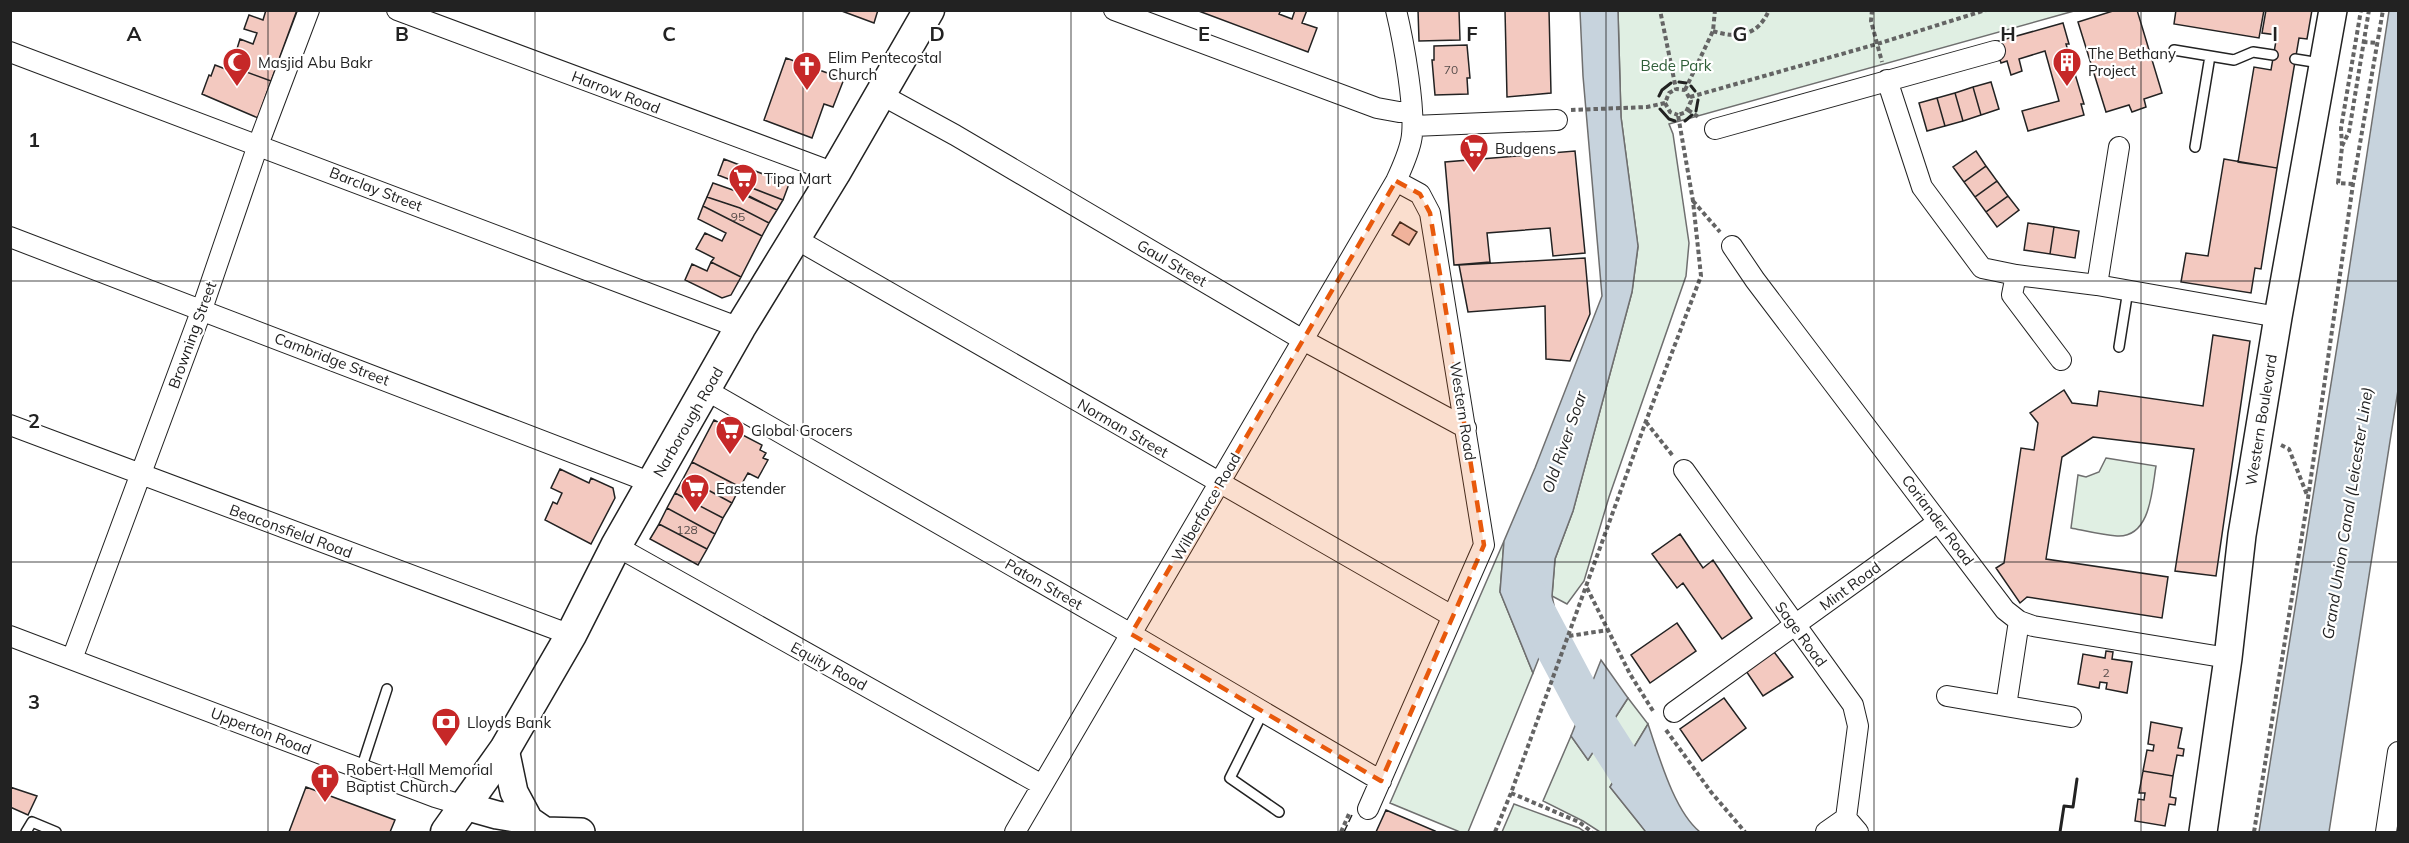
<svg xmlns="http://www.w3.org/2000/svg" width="2409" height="843" font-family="Mulish,sans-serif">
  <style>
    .green { fill: #e0efe3; stroke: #6f6f6f; stroke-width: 1.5 }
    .water { fill: #c7d3dd; stroke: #6f6f6f; stroke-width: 1.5 }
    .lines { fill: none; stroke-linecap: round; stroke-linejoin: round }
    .river { stroke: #c7d3dd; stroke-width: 39 }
    .building { fill: #f3c9c0; stroke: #222; stroke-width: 1.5 }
    .lane-casing { stroke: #222; stroke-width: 12 }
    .street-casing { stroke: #222; stroke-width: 22 }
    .secondary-casing { stroke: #222; stroke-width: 30 }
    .primary-casing { stroke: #222; stroke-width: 33 }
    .path { stroke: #646464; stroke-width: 4; stroke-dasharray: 4.5 3; stroke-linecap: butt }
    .lane { stroke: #fff; stroke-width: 9 }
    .street { stroke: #fff; stroke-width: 20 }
    .secondary { stroke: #fff; stroke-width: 27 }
    .primary { stroke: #fff; stroke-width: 30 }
    .fence { stroke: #222; stroke-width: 1.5; stroke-dasharray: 8 3; stroke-linecap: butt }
    .wall { stroke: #222; stroke-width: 3 }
    .marked { fill: #e8590c; fill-opacity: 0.2; stroke: #e8590c; stroke-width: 4.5; stroke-dasharray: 12 8; stroke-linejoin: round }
    .grid { fill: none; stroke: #222; stroke-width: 1.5; stroke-opacity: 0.55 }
    .labels { text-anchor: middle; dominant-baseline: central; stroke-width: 4.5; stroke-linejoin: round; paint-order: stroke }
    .number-label { font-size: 12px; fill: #564c4a }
    .poi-label { font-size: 15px; fill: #222; stroke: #fff; text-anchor: start }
    .park-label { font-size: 15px; fill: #2f5e38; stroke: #fff }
    .street-label { font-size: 15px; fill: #222; stroke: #fff }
    .water-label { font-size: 16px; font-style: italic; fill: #222; stroke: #fff }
    .grid-label { font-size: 20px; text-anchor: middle; font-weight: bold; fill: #222; stroke: #fff; stroke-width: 4.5; stroke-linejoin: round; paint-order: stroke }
  </style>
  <rect width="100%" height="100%" fill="#fff"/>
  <!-- green -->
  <path class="green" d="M1618 11H2074L1669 124 1673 134 1689 243 1686 276 1609 497 1584 581 1567 604 1552 596 1555 559 1573 511 1632 292 1638 247 1621 117Z
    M2106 458 2156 466C2152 489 2151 538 2117 536 2102 535 2086 531 2071 528L2078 475 2086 477 2099 472Z
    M1504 541 1500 592 1533 673 1468 832H1460L1390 803Z
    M1628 698 1648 724 1610 787 1646 832H1600L1583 821 1543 801 1571 736 1588 760Z
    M1514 804 1579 828 1585 832H1502Z"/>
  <!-- water -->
  <path class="water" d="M1580 11H1618L1621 117 1638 246 1632 292 1573 511 1555 559 1552 596 1556 615 1533 673 1500 592 1504 541 1535 468 1602 296 1583 76Z
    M2389 11H2398V390L2329 832H2259C2303 559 2348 285 2389 11Z
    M1601 660 1628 698 1588 760 1571 736Z
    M1648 724C1659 756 1674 811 1700 832H1646L1610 787Z"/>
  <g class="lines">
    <!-- river -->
    <path class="river" d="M1524 589 1587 708 1633 780 1671 832"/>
  </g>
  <!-- building -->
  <path class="building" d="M266 10H297L271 81 230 66 232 61 245 65 248 56 236 52 240 39 253 44 257 33 244 29 249 15 263 20Z
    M839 10H878L874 23Z
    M1196 10H1281L1279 14 1292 19 1295 10H1307L1302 23 1317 28 1308 52Z
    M1418 10H1459L1460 40 1419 41Z
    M1505 10H1549L1551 93 1507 97Z
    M2116 10H2137L2162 93 2144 99 2146 107 2132 112 2129 105 2106 112 2078 22Z
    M2176 10H2264L2259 38 2174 24Z
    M2266 10H2312L2307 39 2299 38 2277 168 2238 162 2254 67 2271 70 2277 35 2262 33Z
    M2063 23 2069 44H2066L2084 104H2081L2084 115 2028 131 2022 111 2059 101 2045 51 2019 59 2022 71 2011 75 2007 61 2001 63 1995 42Z
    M1467 45 1470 78H1467L1468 94 1435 95 1432 60H1434V46Z
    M786 58 844 79 833 107 824 104 812 138 764 120Z
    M215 65 228 70 230 66 271 81 258 118 202 94 209 75 211 76Z
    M1991 82 1999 109 1981 115 1973 87Z
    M1973 87 1981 115 1963 121 1955 93Z
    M1955 93 1963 121 1945 126 1937 98Z
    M1937 98 1945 126 1927 131 1919 103Z
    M1575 151 1585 253 1553 256 1550 228 1487 233 1490 262 1454 265 1445 162Z
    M1976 151 1986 166 1964 182 1953 167Z
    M724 159 789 184 783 200 718 175Z
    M2224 159 2277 168 2261 269 2255 268 2251 293 2181 282 2186 253 2208 256Z
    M1986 166 1997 181 1975 197 1964 182Z
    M1997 181 2008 196 1986 212 1975 197Z
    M737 182 783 200 777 210 734 190Z
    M713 183 747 195 777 210 769 223 740 208 707 197Z
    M2008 196 2019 210 1997 227 1986 212Z
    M707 197 740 208 769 223 762 236 703 206Z
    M703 206 762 236 741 277 711 262 714 258 696 249 705 233 722 241 726 233 698 219Z
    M1400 222 1417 232 1409 245 1392 235Z
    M2028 223 2054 227 2050 254 2024 250Z
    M2054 227 2079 231 2075 258 2050 254Z
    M1585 258 1590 314 1570 361 1546 359 1545 306 1468 312 1459 265Z
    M711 262 741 277 731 295 722 298 685 280 692 264 707 271Z
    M2213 335 2250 341 2216 576 2175 571 2194 449 2093 437 2062 457 2046 559 2168 577 2162 618 2027 597 2020 603 1996 568 2004 563 2021 448 2034 450 2038 423 2030 413 2064 390 2072 403 2097 406 2099 391 2203 406Z
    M714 420 762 445 760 450 766 453 763 458 768 460 758 478 748 473 740 487 692 462Z
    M692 462 740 487 732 503 684 477Z
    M560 469 589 483 591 478 613 488 615 498 591 544 545 520 553 502 557 504 562 493 551 488Z
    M684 477 732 503 723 518 675 493Z
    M675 493 723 518 715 534 667 508Z
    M667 508 715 534 707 549 659 524Z
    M659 524 707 549 698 565 650 539Z
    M1680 534 1703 568 1713 560 1752 618 1722 639 1683 583 1677 588 1652 554Z
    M1677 623 1696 651 1650 683 1631 655Z
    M1771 648 1793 677 1763 696 1744 668Z
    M2106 651 2113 652 2112 659 2132 662 2127 693 2106 689 2107 683 2100 682 2099 688 2078 684 2083 654 2105 658Z
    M1724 698 1746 728 1702 761 1680 729Z
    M2151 722 2182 728 2178 748 2184 749 2183 756 2177 755 2173 776 2143 771 2147 750 2153 751 2154 745 2148 744Z
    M2143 771 2173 776 2170 797 2176 798 2175 805 2169 804 2165 826 2135 821 2138 799 2144 800 2145 793H2139Z
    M10 787 37 796 28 815 10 807Z
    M306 787 395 820 390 832H289Z
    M1386 810 1435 831 1434 832H1376Z"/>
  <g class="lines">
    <!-- lane casing -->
    <g class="lane-casing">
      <path id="lane" d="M2174 50 2234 60 2253 52 2273 55
        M2295 59 2320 63
        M2195 147 2210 56
        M2119 347 2128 290
        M1263 712 1230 778 1279 812
        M361 769 387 689
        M26 832 32 822 56 832"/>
    </g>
    <!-- street casing -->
    <g class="street-casing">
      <path id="street" d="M397 10 835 173
        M1114 10 1377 108 1399 112 1412 111
        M10 52 740 328
        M1887 80 1922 187 1982 268 2016 275 2012 295 2061 360
        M880 94 955 135 1303 340 1466 428
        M1413 126 1557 120
        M1715 129 1995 51
        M10 237 652 483
        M796 239 1452 616
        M1732 246 1755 280 2005 610 2019 621 2033 626 2228 658
        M2016 275 2097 285 2278 317
        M2097 285 2119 147
        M706 390 1131 634 1381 781
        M10 425 571 635
        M1684 470 1853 705 1858 726 1846 818 1858 832
        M616 546 1042 785
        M10 636 435 797 465 806
        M72 659 202 309 258 145 309 10
        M1947 696 2071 717
        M2006 706 2019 621
        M1674 712 1938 522
        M1368 809 1484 545 1430 213 1420 194 1396 181
        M1015 832 1396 181C1402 168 1408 155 1411 141 1417 114 1403 39 1396 10
        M1826 832 1846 818
        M2386 832 2398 752"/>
    </g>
    <!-- secondary casing -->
    <g class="secondary-casing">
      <path id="secondary" d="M505 749 514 792 529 820
        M465 806 497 815 529 820 545 831 581 832
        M2203 832 2228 658 2242 535 2278 317 2333 10"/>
    </g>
    <!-- primary casing -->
    <g class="primary-casing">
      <path id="primary" d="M446 832 505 749 571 635 616 546 740 328 835 173 929 10"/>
    </g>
    <!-- path -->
    <path class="path" d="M1872 10 1871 21 1882 62
      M1713 31C1738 39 1758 36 1769 10
      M2363 42 2377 43
      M1685 90 1713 31 1715 10
      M1690 97 1877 44 1986 10
      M1665 103 1670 112 1678 115
      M1571 110 1647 107 1665 103 1669 93 1676 89
      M1688 110 1700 118
      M2342 146 2349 132 2369 10
      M2353 184 2338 183 2342 147 2341 128 2361 10
      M1693 201 1720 232
      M1646 422 1673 456
      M2281 445 2289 449 2307 495
      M1587 588 1630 674 1653 711
      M1569 636 1608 630
      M1666 730 1711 792 1745 832
      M1511 793 1579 822 1592 832
      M1341 832 1349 814
      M1495 832 1511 793 1646 421 1701 276 1693 201 1678 115 1686 112 1691 101 1685 90 1676 89 1660 10
      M2254 832 2308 498 2353 184 2383 10"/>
    <!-- lane -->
    <use href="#lane" class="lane"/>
    <!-- street -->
    <use href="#street" class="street"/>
    <!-- secondary -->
    <use href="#secondary" class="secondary"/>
    <!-- primary -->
    <use href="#primary" class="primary"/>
    <!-- fence -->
    <path class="fence" d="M1344 832 1352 815"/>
    <!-- wall -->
    <path class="wall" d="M1679 82 1686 83
      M1691 86 1695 91
      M1659 96 1662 90 1671 83
      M1660 109 1669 119 1675 121
      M1696 111 1698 100
      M1685 121 1692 115
      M2060 832 2064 806 2073 807 2077 779"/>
  </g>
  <!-- marked area -->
  <path class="marked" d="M1396 181 1420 194 1430 213 1484 545 1381 781 1131 634Z"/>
  <!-- grid -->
  <path class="grid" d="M268 10V832M535 10V832M803 10V832M1071 10V832M1338 10V832M1606 10V832M1874 10V832M2141 10V832M10 281H2398M10 562H2398"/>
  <!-- icons -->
  <defs>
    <g id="mosque-pin" transform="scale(1.5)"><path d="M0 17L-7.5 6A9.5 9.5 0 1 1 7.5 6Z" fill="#c62828" stroke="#fff"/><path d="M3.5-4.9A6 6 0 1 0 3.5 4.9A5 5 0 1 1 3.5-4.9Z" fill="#fff"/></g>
    <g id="building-pin" transform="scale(1.5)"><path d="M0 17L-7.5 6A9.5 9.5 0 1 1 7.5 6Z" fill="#c62828" stroke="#fff"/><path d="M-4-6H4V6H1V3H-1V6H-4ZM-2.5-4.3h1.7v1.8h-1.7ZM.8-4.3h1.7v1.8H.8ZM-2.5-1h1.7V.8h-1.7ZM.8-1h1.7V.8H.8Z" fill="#fff"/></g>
    <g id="church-pin" transform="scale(1.5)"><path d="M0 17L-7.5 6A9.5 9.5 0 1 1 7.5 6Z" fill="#c62828" stroke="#fff"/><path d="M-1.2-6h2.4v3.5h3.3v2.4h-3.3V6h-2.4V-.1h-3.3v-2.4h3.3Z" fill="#fff"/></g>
    <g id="supermarket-pin" transform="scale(1.5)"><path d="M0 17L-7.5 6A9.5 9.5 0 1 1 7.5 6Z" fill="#c62828" stroke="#fff"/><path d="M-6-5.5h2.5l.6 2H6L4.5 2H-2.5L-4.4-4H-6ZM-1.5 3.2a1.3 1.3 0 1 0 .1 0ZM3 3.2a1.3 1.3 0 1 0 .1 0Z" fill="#fff"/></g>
    <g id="bank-pin" transform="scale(1.5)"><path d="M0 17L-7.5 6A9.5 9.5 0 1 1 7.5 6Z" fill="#c62828" stroke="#fff"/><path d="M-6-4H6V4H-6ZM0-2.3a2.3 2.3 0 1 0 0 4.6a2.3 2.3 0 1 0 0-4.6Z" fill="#fff"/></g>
  </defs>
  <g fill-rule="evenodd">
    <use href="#mosque-pin" x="237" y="62"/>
    <use href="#building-pin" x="2067" y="62"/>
    <use href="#church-pin" x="807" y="66"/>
    <use href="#supermarket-pin" x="1474" y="148"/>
    <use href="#supermarket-pin" x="743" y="178"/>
    <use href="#supermarket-pin" x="730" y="430"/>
    <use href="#supermarket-pin" x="695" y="488"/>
    <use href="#bank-pin" x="446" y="722"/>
    <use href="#church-pin" x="325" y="778"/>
  </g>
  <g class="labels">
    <!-- number labels -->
    <g class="number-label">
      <text x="1451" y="69">70</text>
      <text x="738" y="216">95</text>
      <text x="687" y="529">128</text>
      <text x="2106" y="672">2</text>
    </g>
    <!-- poi labels -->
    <g class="poi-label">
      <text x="2088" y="53">The Bethany<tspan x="2088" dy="17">Project</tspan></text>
      <text x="828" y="57">Elim Pentecostal<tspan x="828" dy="17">Church</tspan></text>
      <text x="258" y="62">Masjid Abu Bakr</text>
      <text x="1495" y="148">Budgens</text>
      <text x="764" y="178">Tipa Mart</text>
      <text x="751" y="430">Global Grocers</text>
      <text x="716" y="488">Eastender</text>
      <text x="467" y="722">Lloyds Bank</text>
      <text x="346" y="769">Robert Hall Memorial<tspan x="346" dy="17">Baptist Church</tspan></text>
    </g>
    <!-- park labels -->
    <g class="park-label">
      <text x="1676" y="65">Bede Park</text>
    </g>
    <!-- street labels -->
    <g class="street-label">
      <text transform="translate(616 92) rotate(21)">Harrow Road</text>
      <text transform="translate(376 189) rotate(21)">Barclay Street</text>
      <text transform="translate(1172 263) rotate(30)">Gaul Street</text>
      <text transform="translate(192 335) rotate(-70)">Browning Street</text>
      <text transform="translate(332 359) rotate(21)">Cambridge Street</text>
      <text transform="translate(1463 411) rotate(81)">Western Road</text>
      <text transform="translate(2261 420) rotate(-81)">Western Boulevard</text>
      <text transform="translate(688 422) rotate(-60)">Narborough Road</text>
      <text transform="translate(1123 428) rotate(30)">Norman Street</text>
      <text transform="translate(1206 507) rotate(-60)">Wilberforce Road</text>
      <text transform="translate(1938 520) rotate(53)">Coriander Road</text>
      <text transform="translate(291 531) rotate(20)">Beaconsfield Road</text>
      <text transform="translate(1044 584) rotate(30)">Paton Street</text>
      <text transform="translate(1850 586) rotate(-36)">Mint Road</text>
      <text transform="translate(1801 634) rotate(54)">Sage Road</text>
      <text transform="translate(829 666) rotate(29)">Equity Road</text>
      <text transform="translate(261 731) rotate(21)">Upperton Road</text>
    </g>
    <!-- water labels -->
    <g class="water-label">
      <text transform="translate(1564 442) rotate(-71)">Old River Soar</text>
      <text transform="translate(2347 513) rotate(-81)">Grand Union Canal (Leicester Line)</text>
    </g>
  </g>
  <g class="grid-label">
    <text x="134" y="41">A</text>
    <text x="402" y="41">B</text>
    <text x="669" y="41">C</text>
    <text x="937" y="41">D</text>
    <text x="1204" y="41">E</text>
    <text x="1472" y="41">F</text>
    <text x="1740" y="41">G</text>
    <text x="2008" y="41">H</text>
    <text x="2275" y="41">I</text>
    <text x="34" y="147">1</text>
    <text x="34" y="428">2</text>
    <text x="34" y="709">3</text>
  </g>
  <!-- border -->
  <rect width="2409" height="843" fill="none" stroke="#222222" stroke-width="24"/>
</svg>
